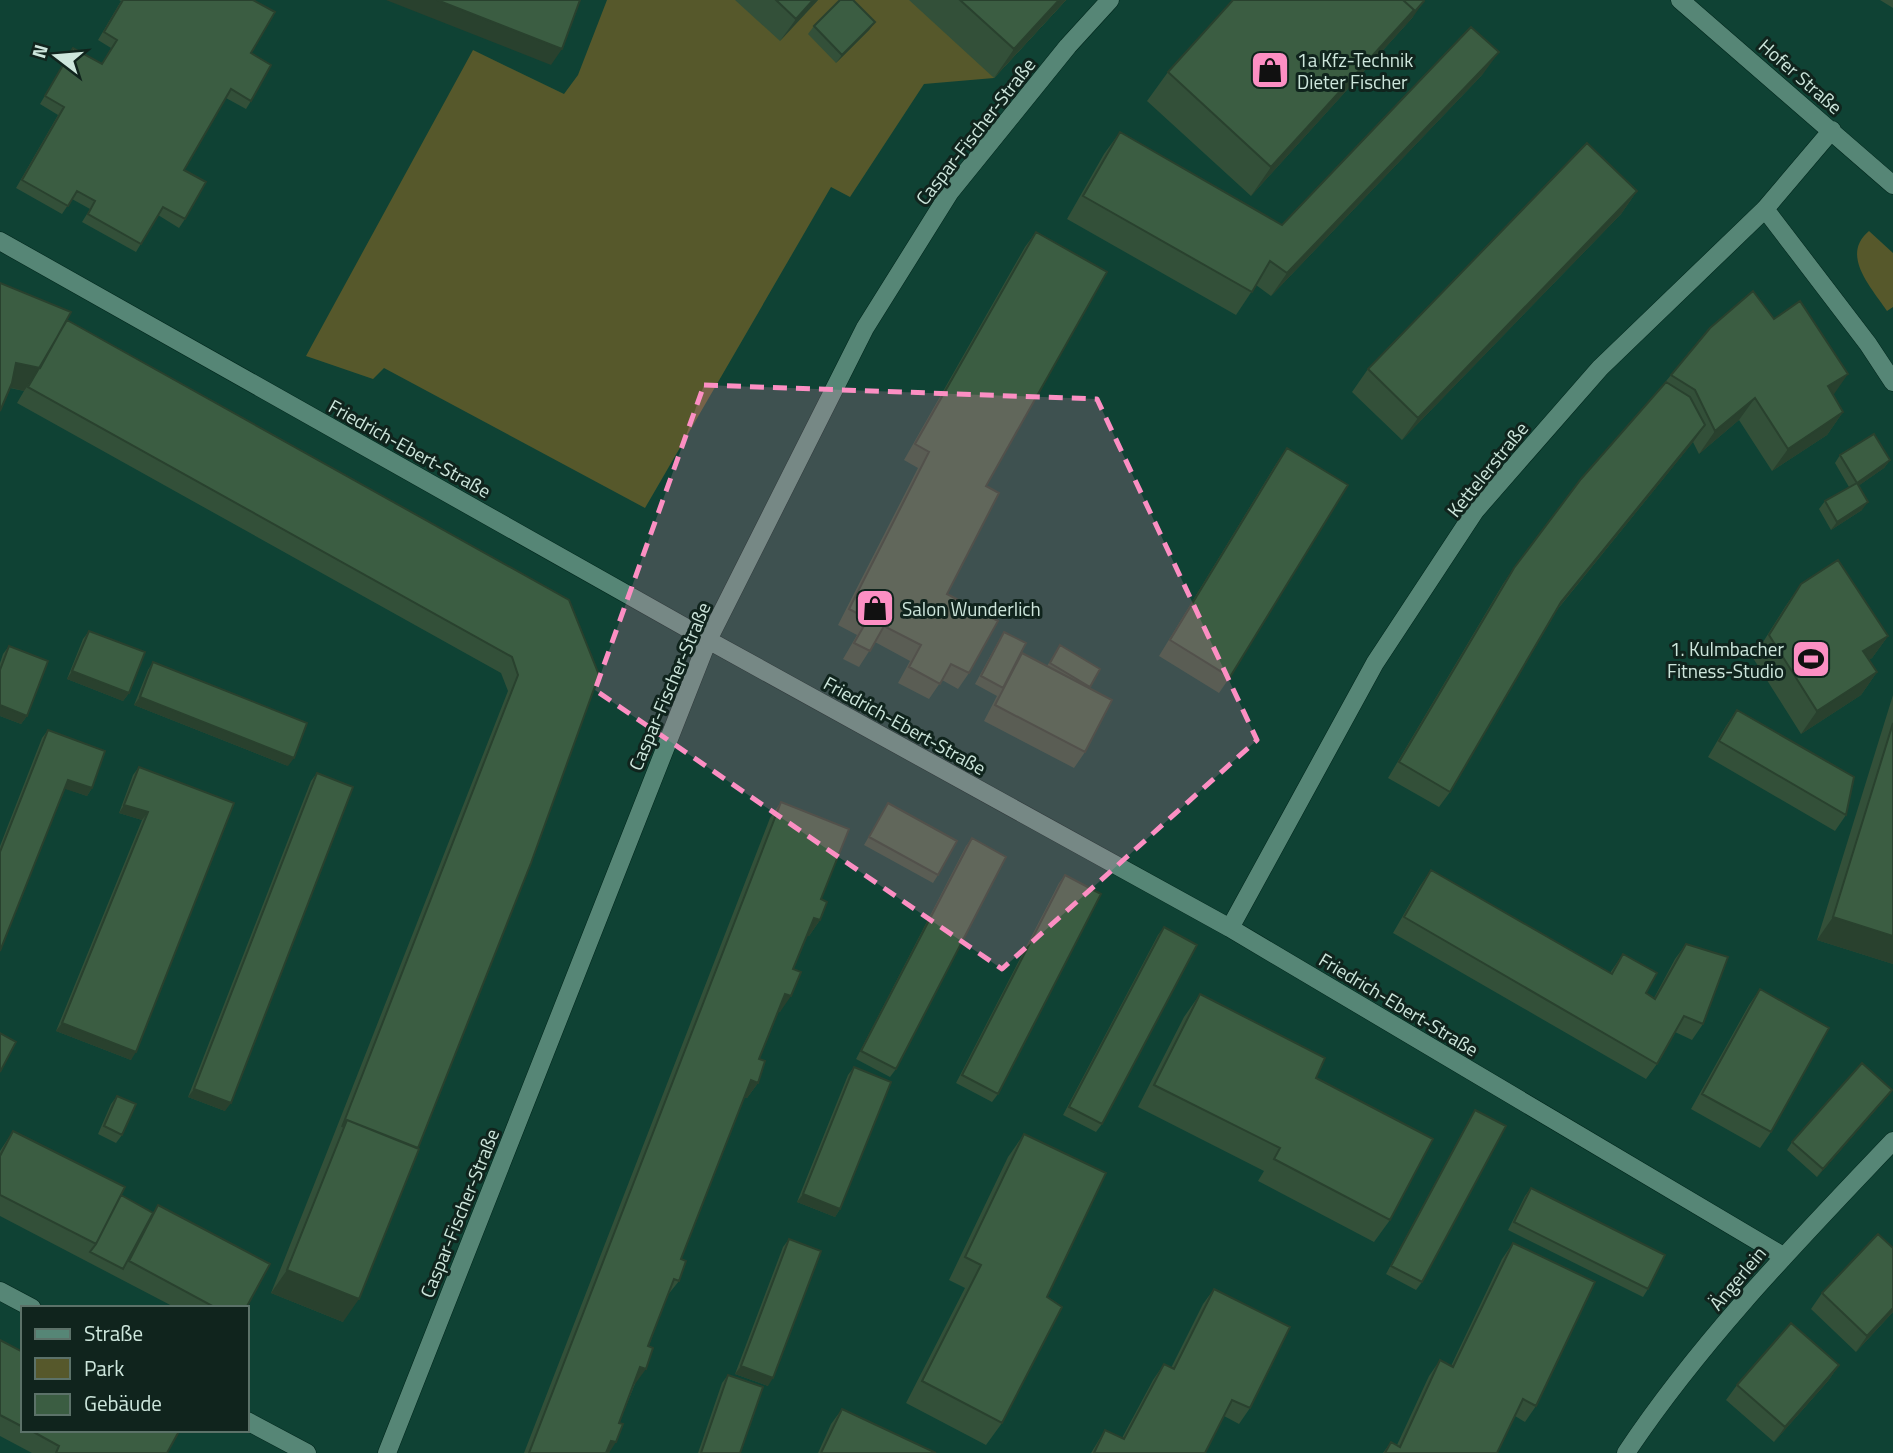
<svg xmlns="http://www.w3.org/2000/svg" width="1893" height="1453" font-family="'Titillium Web',sans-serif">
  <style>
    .green { fill: #56582b }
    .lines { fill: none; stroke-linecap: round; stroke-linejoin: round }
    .minor-casing { stroke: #00261c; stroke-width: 19 }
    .minor { stroke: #568676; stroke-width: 18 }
    .wall { fill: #335039 }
    .shaded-wall { fill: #29412e }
    .building { fill: #3b5d42; stroke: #29412e; stroke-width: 2 }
    .marked { fill: #fc8fc3; fill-opacity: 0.2; stroke: #fc8fc3; stroke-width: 5; stroke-dasharray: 14 9; stroke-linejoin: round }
    .labels { text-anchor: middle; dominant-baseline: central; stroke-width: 6; stroke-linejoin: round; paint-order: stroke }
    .poi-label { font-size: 19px; fill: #cde6dc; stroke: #10241d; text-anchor: start }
    .street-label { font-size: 19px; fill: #cde6dc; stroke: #10241d }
  </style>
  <rect width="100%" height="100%" fill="#0f4234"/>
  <!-- green -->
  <path class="green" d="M607 0H1066L994 78 924 84 850 197 831 187 645 508 384 368 373 379 306 356 473 50 564 94 578 75Z
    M1869 231 1893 253V307L1887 311C1871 287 1840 255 1869 231Z"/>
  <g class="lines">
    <!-- minor casing -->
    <g class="minor-casing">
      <path id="minor" d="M1680 0 1893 185
        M1765 209 1868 344 1893 382
        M0 241 708 640 1230 928 1783 1256
        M1230 928 1375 663 1475 511 1600 368 1765 209 1832 130
        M0 1291 32 1308
        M247 1421 307 1453
        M387 1453 708 640 865 328 950 192 1068 46 1110 0
        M1626 1453C1702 1339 1799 1240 1893 1141"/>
    </g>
    <!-- minor -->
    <use href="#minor" class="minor"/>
  </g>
  <!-- wall -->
  <path class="wall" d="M119 0H253L251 53V101L246 109 226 98 184 170 185 219 179 228 158 215 136 252 82 222 90 209 72 199 62 214 16 188 58 115 40 104 73 48 102 64 111 48 98 40 121 1Z
    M735 0H818L780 41Z
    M909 0H1066L994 78Z
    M1880 0H1893V8Z
    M1413 17 1251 196 1147 101 1168 72Z
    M875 22 869 30 836 63 808 34 814 26Z
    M1483 74 1271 296 1256 285 1236 315 1067 219 1104 154 1120 132 1282 225Z
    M1637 191 1621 214 1402 440 1352 392 1368 369Z
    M1036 232 986 486 947 594 969 673 958 689 942 680 929 699 898 683 910 661 875 642 859 667 843 659 857 635 838 625 918 468 904 460 1025 247Z
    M0 283 569 600 343 1322 271 1293 331 1142 508 691 501 673 17 403 24 391 10 388Z
    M1774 319 1833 395 1843 412 1827 435 1772 471 1739 420 1699 454 1693 442 1557 610 1450 792 1439 807 1388 778 1503 584 1514 568 1671 375Z
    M1287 448 1230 677 1219 693 1159 656 1276 464Z
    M1840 455 1890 460 1884 468 1858 486 1862 510 1831 530 1819 509 1825 501 1849 487 1835 463Z
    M1801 584 1888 636 1872 658 1869 660 1877 672 1861 695 1801 734 1753 658 1785 607Z
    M89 631 129 693 123 701 67 679 83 639Z
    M1004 632 1016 662 1022 653 1047 666 1060 645 1100 669 1089 688 1085 752 1074 768 984 721 998 694 997 696 975 684 999 640Z
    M9 646 27 716 21 724 0 716V663L3 654Z
    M153 662 288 766 134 705 148 670Z
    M1893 695V964L1817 940Z
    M1737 710 1846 815 1835 831 1708 757 1726 726Z
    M48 730 92 788 87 796 64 788 0 951V846L42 738Z
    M139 767 234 803 131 1060 56 1031 142 820 119 813 133 775Z
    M317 773 225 1111 188 1097 311 781Z
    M781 802 821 899 820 920 809 936 807 935 793 969 780 1012 778 1011 759 1059 758 1083 747 1098 744 1097 681 1259 679 1281 667 1296 635 1384 619 1423 609 1453H524L770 818Z
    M888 803 938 875 933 883 864 845Z
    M972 838 896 1069 890 1077 856 1059 966 846Z
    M1431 870 1610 973 1623 954 1646 993 1654 998 1675 959 1686 944 1703 1024 1692 1040 1675 1032 1657 1064 1646 1079 1393 933 1420 886Z
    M1065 875 998 1094 992 1102 956 1083 1059 883Z
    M1164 927 1102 1124 1096 1132 1063 1115 1158 935Z
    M1760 989 1771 1132 1760 1148 1691 1109 1749 1005Z
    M1200 994 1316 1078 1390 1220 1374 1242 1258 1181 1264 1171 1138 1107 1184 1017Z
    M854 1067 840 1209 835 1217 797 1202 848 1075Z
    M117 1096 122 1135 116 1143 98 1134 111 1104Z
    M1886 1098 1817 1177 1787 1150 1792 1142Z
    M1475 1110 1422 1282 1416 1290 1386 1274 1470 1118Z
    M13 1131 121 1195 153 1213 158 1205 246 1308H176L0 1216V1151Z
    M1024 1134 1047 1297 1002 1423 986 1445 906 1403 965 1288 949 1280 1008 1157Z
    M1531 1188 1648 1289 1643 1297 1508 1230 1525 1196Z
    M789 1239 768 1386 735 1374 783 1247Z
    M1513 1243 1536 1406 1525 1422 1515 1416 1497 1453H1383L1391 1442 1397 1445 1429 1376 1440 1360 1451 1366 1502 1259Z
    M1214 1289 1250 1408 1239 1424 1224 1416 1205 1453H1091L1105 1430 1122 1438 1153 1380 1164 1364 1171 1368 1203 1304Z
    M1822 1293 1893 1312 1856 1352 1811 1309Z
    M0 1340 23 1352V1430H173L167 1453H32L0 1436Z
    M1839 1365 1828 1381 1774 1442 1726 1400 1737 1385Z
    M728 1375 740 1453H698L722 1383Z
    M842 1409 936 1453H818L831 1424Z"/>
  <!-- shaded-wall -->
  <path class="shaded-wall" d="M386 0H437L562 49 551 65Z
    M813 0H818L780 41 796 19Z
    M1059 0H1066L994 78 1014 49Z
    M1424 1 1413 17 1251 196 1271 167 1414 10Z
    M875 22 869 30 836 63 842 55Z
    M1499 52 1483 74 1271 296 1287 273Z
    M1637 191 1621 214 1402 440 1418 418Z
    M16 363 40 368 24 391 0 385Z
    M1848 374 1832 397 1828 386Z
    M1755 398 1739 420 1699 454 1715 431Z
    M1843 412 1827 435 1772 471 1788 449Z
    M1705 425 1694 441 1550 618 1561 602Z
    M1890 460 1884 468 1851 491 1857 483Z
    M1868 502 1862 510 1831 530 1837 522Z
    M1888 636 1872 658 1847 674 1863 651Z
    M72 671 129 693 123 701 67 679Z
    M1877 672 1861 695 1801 734 1817 711Z
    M140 697 294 758 288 766 134 705Z
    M0 705 27 716 21 724 0 716Z
    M68 780 92 788 87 796 62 788Z
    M124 805 148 812 142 820 119 813Z
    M1833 917 1893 936V964L1817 940Z
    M814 918 820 920 809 936 803 934Z
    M785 994 791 996 780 1012 774 1009Z
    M62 1023 136 1052 131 1060 56 1031Z
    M751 1080 758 1083 747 1098 740 1096Z
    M194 1089 231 1103 225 1111 188 1097Z
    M1892 1090 1886 1098 1817 1177 1823 1169Z
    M803 1194 840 1209 835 1217 797 1202Z
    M287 1270 359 1299 343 1322 271 1293Z
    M1893 1308V1312L1856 1352 1867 1336Z
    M1839 1365 1828 1381 1774 1442 1785 1427Z
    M741 1366 773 1378 768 1386 735 1374Z
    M640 1367 646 1369 635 1384 629 1383Z
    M611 1441 616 1442 609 1453H603Z"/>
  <!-- building -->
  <path class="building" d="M123 0H253L275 12 251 53 271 65 251 101 231 89 184 170 206 182 185 219 163 207 141 244 88 214 95 201 77 191 68 206 22 180 64 107 45 96 73 48 102 64 117 40 104 32Z
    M437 0H580L562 49Z
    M776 0H813L796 19Z
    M840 0H853L875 22 842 55 814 26Z
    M960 0H1059L1014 49Z
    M1233 0H1403L1414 10 1271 167 1168 72Z
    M1403 0H1423L1424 1 1405 23 1414 10Z
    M1471 27 1499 52 1287 273 1270 261 1252 292 1083 196 1120 132 1282 225Z
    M1587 143 1637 191 1418 418 1368 369Z
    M1036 232 1107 272 986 486 999 493 947 594 998 621 969 673 951 664 940 684 909 667 921 645 884 626 870 651 854 643 868 619 849 609 929 452 915 444Z
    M0 283 71 312 40 368 16 363 12 383 0 411Z
    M1753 291 1774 319 1800 301 1848 374 1828 386 1843 412 1788 449 1755 398 1715 431 1695 390 1671 375 1710 328Z
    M67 320 569 600 599 675 531 863 418 1148 347 1120 342 1127 518 675 512 657 28 387Z
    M1666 382 1690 397 1705 425 1561 602 1450 792 1399 762 1514 568 1581 479Z
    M1874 434 1890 460 1857 483 1840 455Z
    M1287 448 1348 485 1230 677 1170 640Z
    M1857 483 1868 502 1837 522 1825 501Z
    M1838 560 1888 636 1863 651 1877 672 1817 711 1769 635 1801 584Z
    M89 631 145 652 129 693 72 671Z
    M1004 632 1026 643 1003 688 981 676Z
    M1060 645 1100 669 1090 687 1050 663Z
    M9 646 48 661 27 716 0 705V670Z
    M1022 653 1112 700 1085 752 995 705Z
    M153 662 307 723 294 758 140 697Z
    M1737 710 1854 777 1846 815 1719 741Z
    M1893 723V936L1833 917Z
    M48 730 105 751 92 788 68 780 0 951V852Z
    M139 767 234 803 136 1052 62 1023 148 812 124 805Z
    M317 773 353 787 231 1103 194 1089Z
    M781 802 849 829 821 899 827 902 820 920 814 918 793 969 801 972 791 996 785 994 759 1059 765 1061 758 1083 751 1080 681 1259 686 1261 679 1281 674 1279 648 1346 653 1348 646 1369 640 1367 619 1423 623 1424 616 1442 611 1441 606 1453H529Z
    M888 803 957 841 938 875 869 837Z
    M972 838 1006 857 896 1069 861 1051Z
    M1431 870 1612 974 1623 954 1657 973 1646 993 1655 999 1686 944 1728 957 1703 1024 1684 1016 1657 1064 1404 917Z
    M1065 875 1101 894 998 1094 962 1075Z
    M1164 927 1197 945 1102 1124 1069 1107Z
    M1760 989 1829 1028 1771 1132 1702 1094Z
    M1200 994 1325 1058 1316 1078 1433 1139 1390 1220 1274 1159 1280 1148 1154 1085Z
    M0 1033 16 1042 0 1072Z
    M1862 1063 1892 1090 1823 1169 1792 1142Z
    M854 1067 891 1082 840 1209 803 1194Z
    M117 1096 136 1104 122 1135 104 1126Z
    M1475 1110 1506 1126 1422 1282 1391 1266Z
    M347 1120 419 1149 359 1299 287 1270Z
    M13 1131 125 1187 96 1244 0 1195V1156Z
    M1024 1134 1106 1173 1047 1297 1062 1307 1002 1423 922 1381 981 1265 965 1257Z
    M1531 1188 1665 1255 1648 1289 1514 1222Z
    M121 1195 153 1213 123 1269 90 1252 96 1244Z
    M158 1205 270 1264 246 1308H216L129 1261Z
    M1878 1234 1893 1248V1308L1867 1336 1822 1293Z
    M789 1239 821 1251 773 1378 741 1366Z
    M1513 1243 1595 1282 1536 1406 1523 1399 1497 1453H1385L1391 1442 1400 1447 1440 1360 1453 1367Z
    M1214 1289 1290 1327 1250 1408 1232 1400 1205 1453H1094L1105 1430 1124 1439 1164 1364 1174 1369Z
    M1791 1323 1839 1365 1785 1427 1737 1385Z
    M0 1340 23 1352V1427L0 1415Z
    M728 1375 763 1387 740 1453H701Z
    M842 1409 936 1453H821Z
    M30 1430H173L178 1433 167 1453H56L59 1446Z"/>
  <!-- marked area -->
  <path class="marked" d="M704 385 1097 399 1257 740 1002 969 595 690Z"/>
  <!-- icons -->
  <defs>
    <g id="shop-square" transform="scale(2.0125)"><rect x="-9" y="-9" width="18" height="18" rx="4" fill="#fc8fc3" stroke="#10241d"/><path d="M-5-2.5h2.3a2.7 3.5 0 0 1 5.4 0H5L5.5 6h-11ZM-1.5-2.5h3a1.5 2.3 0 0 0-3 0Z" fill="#111"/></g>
    <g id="stadium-square" transform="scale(2.0125)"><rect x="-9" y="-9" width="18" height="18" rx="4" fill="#fc8fc3" stroke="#10241d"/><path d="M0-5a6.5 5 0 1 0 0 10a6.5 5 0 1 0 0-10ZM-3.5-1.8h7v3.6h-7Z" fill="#111"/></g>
  </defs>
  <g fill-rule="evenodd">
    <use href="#shop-square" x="1270" y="70"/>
    <use href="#shop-square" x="875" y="608"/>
    <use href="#stadium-square" x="1811" y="659"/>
  </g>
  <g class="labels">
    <!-- poi labels -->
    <g class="poi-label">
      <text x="1297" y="59">1a Kfz-Technik<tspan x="1297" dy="22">Dieter Fischer</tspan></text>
      <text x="902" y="608">Salon Wunderlich</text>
      <text x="1784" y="648" text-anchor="end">1. Kulmbacher<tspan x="1784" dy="22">Fitness-Studio</tspan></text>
    </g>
    <!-- street labels -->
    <g class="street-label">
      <text transform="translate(1801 76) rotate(41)">Hofer Straße</text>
      <text transform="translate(975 131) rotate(-52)">Caspar-Fischer-Straße</text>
      <text transform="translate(410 448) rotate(29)">Friedrich-Ebert-Straße</text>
      <text transform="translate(1487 469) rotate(-51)">Kettelerstraße</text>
      <text transform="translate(669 686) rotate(-67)">Caspar-Fischer-Straße</text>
      <text transform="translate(905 725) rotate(29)">Friedrich-Ebert-Straße</text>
      <text transform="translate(1399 1004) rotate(31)">Friedrich-Ebert-Straße</text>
      <text transform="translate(459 1213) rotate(-68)">Caspar-Fischer-Straße</text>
      <text transform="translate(1737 1278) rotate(-50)">Ängerlein</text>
    </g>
  </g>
  <!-- legend -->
  <rect x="21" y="1306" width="228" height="126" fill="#10241d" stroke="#5c7269" stroke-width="2"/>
  <rect x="35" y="1329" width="35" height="10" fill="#568676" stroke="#5c7269" stroke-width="2"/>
  <text x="84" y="1341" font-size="21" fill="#cde6dc">Straße</text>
  <rect x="35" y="1358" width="35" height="21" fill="#56582b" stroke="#5c7269" stroke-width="2"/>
  <text x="84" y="1376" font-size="21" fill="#cde6dc">Park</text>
  <rect x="35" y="1394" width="35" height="21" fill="#3b5d42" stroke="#5c7269" stroke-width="2"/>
  <text x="84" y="1411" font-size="21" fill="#cde6dc">Gebäude</text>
  <!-- north arrow -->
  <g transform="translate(56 56) rotate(286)" stroke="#10241d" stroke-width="5" paint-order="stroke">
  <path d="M0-5L12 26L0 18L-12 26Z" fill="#cde6dc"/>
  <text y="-10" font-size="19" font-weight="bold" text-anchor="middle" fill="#cde6dc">N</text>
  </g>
</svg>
